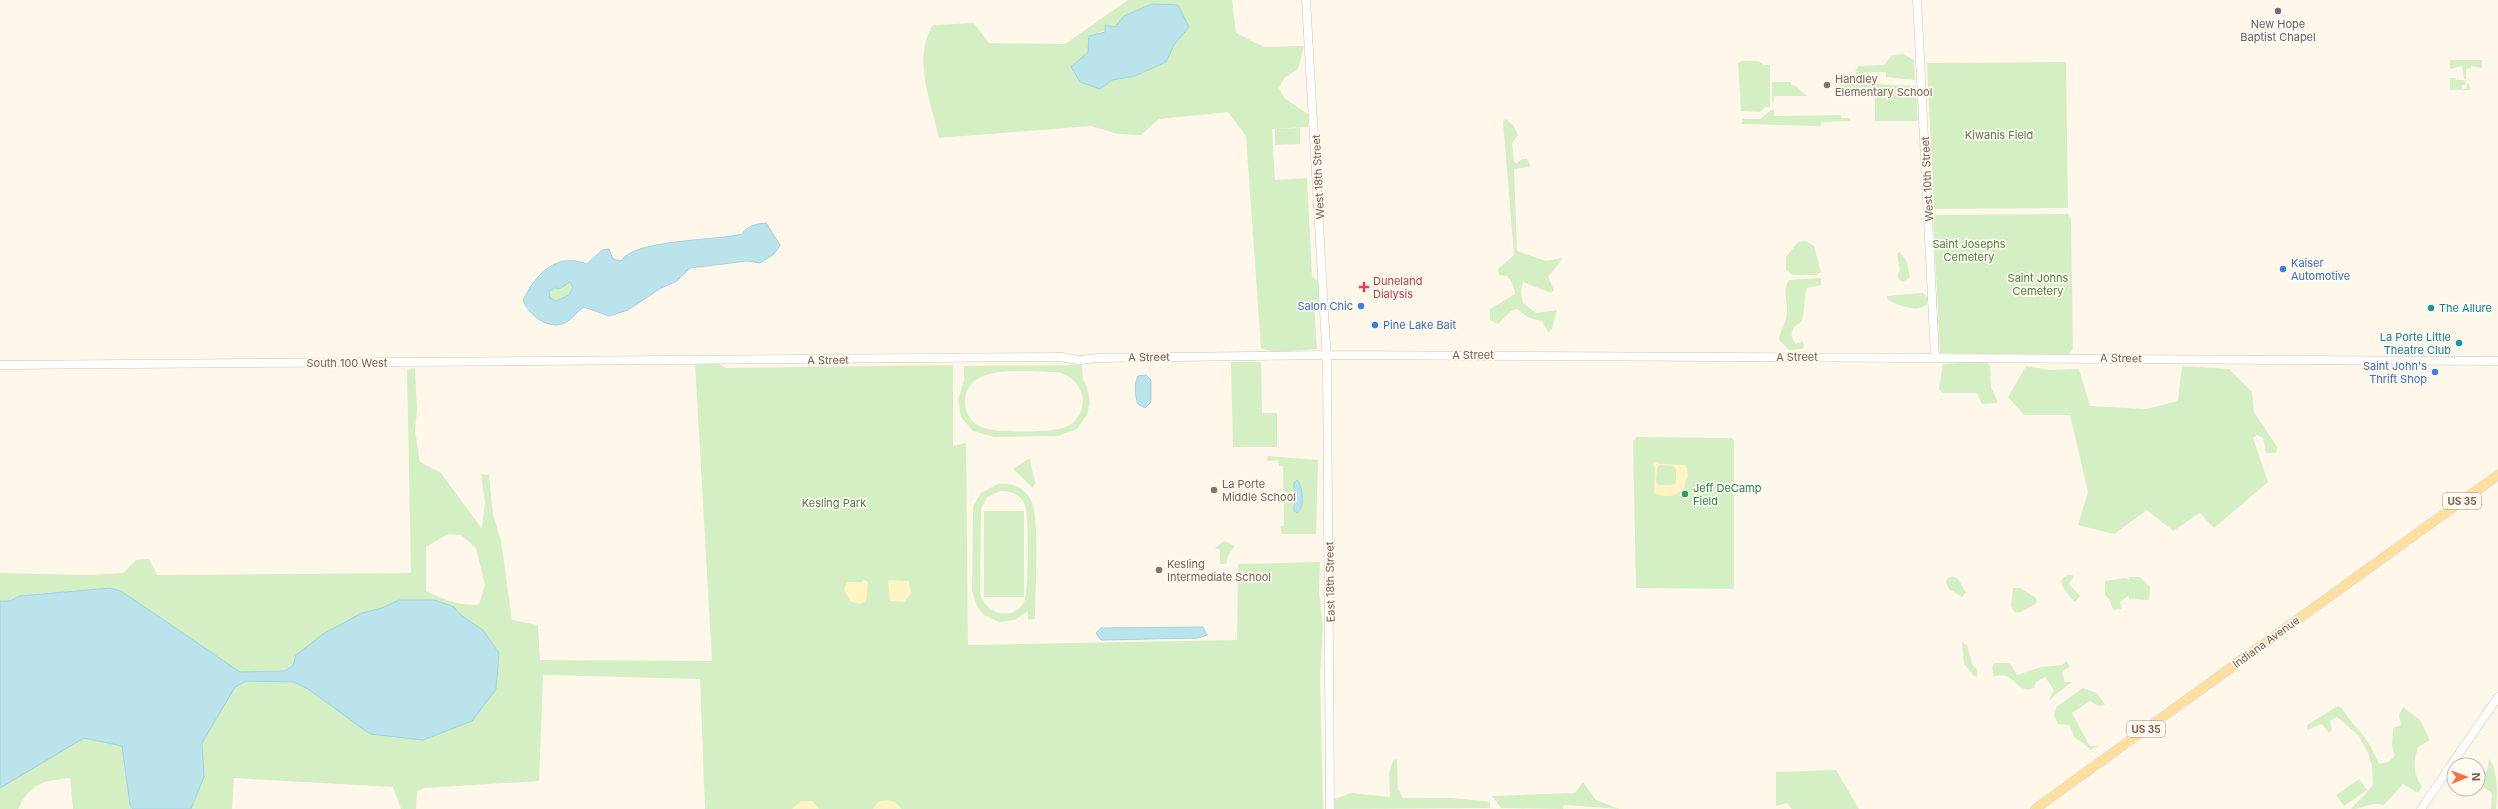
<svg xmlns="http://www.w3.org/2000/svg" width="2498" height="809" font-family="Inter,sans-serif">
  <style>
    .green { fill: #d5efc5; fill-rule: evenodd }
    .sand { fill: #fff4c3; fill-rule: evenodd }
    .water { fill: #bbe3ec; stroke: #a0d3df; fill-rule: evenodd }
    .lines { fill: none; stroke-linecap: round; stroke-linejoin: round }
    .secondary-casing { stroke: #d9c2ac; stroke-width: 9 }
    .primary-casing { stroke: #ddd5d0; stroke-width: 10 }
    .secondary { stroke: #fff; stroke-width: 8 }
    .primary { stroke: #ffdfa0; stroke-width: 9 }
    .worship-dot { fill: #6b7280; stroke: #fffaf2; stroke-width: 1.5 }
    .education-dot { fill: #8d6e63; stroke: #fffaf2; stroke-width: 1.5 }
    .shop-dot { fill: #3f7fe0; stroke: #fffaf2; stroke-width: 1.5 }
    .health-dot { fill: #e0444e; stroke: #fffaf2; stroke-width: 1.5 }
    .culture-dot { fill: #0f9aa8; stroke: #fffaf2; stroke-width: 1.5 }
    .leisure-dot { fill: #2e9e5b; stroke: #fffaf2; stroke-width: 1.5 }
    .labels { text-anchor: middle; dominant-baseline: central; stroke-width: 3.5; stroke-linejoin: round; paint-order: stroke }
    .shield { fill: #fffaf2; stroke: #a58c7c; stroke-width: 1 }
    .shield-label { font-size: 10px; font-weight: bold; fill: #7e5d49 }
    .worship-label { font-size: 11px; fill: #5b616d; stroke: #fffaf2 }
    .education-label { font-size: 11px; fill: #785e54; stroke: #fffaf2; text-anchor: start }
    .park-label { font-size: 11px; fill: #4d7e3c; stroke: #fffaf2 }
    .street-label { font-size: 11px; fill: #7e5d49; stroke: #fffaf2 }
    .shop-label { font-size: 11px; fill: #366cbe; stroke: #fffaf2; text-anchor: start }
    .health-label { font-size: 11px; fill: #be3a42; stroke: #fffaf2; text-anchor: start }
    .culture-label { font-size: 11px; fill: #0d838f; stroke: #fffaf2; text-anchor: start }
    .leisure-label { font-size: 11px; fill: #27864d; stroke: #fffaf2; text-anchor: start }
  </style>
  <rect width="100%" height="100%" fill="#fff7ea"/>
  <!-- green -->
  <path class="green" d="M1128 0H1232L1236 33 1264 47 1304 46 1298 69 1284 78 1279 88 1284 98 1308 114V127L1272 129 1275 180 1307 178 1312 277 1318 280 1319 303H1314L1317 349 1275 352 1261 348 1246 136 1228 112 1159 119 1141 135 1118 134 1091 126 939 138C931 103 912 57 933 25L974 23 989 43 1065 44ZM1124 16 1189 27 1174 45 1166 62 1135 76 1112 80 1100 89 1080 82 1071 67 1088 52 1090 36 1115 27Z
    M1903 54 1914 60 1915 80 1886 77V72H1864L1861 77 1856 74 1855 72H1860L1855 71 1859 66 1884 65 1892 55Z
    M2450 60H2482V68L2471 66V68L2466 69V79H2464L2462 66 2450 69Z
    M1741 61H1758L1764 65H1770V107H1765L1760 112 1741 111 1738 63Z
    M2066 62 2068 208 1934 209 1927 63Z
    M2450 78H2456V80H2466L2465 85H2462V89H2466L2468 82 2471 90H2450Z
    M1772 82H1791V85L1796 86 1807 96H1774V102L1772 101Z
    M1840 83 1874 85V95L1835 97V86H1840Z
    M1875 84 1916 86 1918 121H1875Z
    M1771 110H1774V116L1841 115V118H1850V121L1822 122 1820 126 1741 124 1743 119H1760Z
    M1506 119 1514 126 1518 135 1512 143 1514 161 1516 164 1522 159H1527L1530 164V167L1514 169 1517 251 1546 261 1562 258 1561 261 1548 277 1554 290 1551 293 1523 282 1521 292 1523 303 1536 313 1557 310 1552 329 1548 332 1542 321 1529 318 1517 309 1511 311 1498 324 1490 320V309L1515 294C1514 286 1512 282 1507 276L1499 275 1498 269 1514 255 1503 121Z
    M1300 128V144L1275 145V129Z
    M2068 214 2071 219 2073 348 2069 354 2063 356 1940 353 1933 215Z
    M1806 241 1814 246 1821 272 1816 275H1792L1786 269V257L1798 242Z
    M1900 252 1907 262 1910 277 1903 282 1899 280 1898 274 1900 270 1897 254Z
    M1821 278V285L1807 288C1803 300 1806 311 1801 322 1792 327 1788 335 1796 344L1802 341 1804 345 1803 349 1789 350 1779 340C1780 331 1784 326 1786 318 1790 305 1781 292 1789 280Z
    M570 281 573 287 569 295 556 301 550 298 549 291Z
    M1923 293 1928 298 1927 304C1917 314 1899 305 1888 300L1887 296Z
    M1986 361 1990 366 1991 387 1998 403 1982 404 1977 393H1943L1939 389 1943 364Z
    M1231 362H1261L1262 413H1277V447H1233Z
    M695 363 719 364 725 368 953 365V446L966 443 968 645 1237 640 1238 564 1320 562 1319 592 1323 626 1320 676 1323 809H705L700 679 543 675 539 781 425 788 417 791 416 809H401L393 787 234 778 232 809H191L204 777 202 743 235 687 246 681 294 682 308 689 483 630 462 616 454 607 399 600 382 608 362 613 323 634 297 655 293 666 284 671 240 672 121 591 110 588 20 596 10 601H0V573L90 575 123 573 136 560 149 559 157 575 411 573 407 370 415 368 417 409 415 431 420 462 441 473 482 529 485 503 481 474 489 475 493 515 501 541 512 620 538 625 540 660 712 661ZM448 534 461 535 476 548 485 585 479 604C460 607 443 599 426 591V547Z
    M1082 365 1083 379 1087 387 1090 402 1087 415 1077 429 1058 436 994 437 973 431 961 417 958 399 964 381V366ZM1054 372C1074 373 1089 393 1080 413 1077 419 1072 425 1065 427 1053 433 993 433 981 427 972 423 965 413 965 403 964 362 1026 372 1054 372Z
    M2026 366 2050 370 2079 369 2090 406 2146 409 2178 401 2182 366 2229 369 2252 392 2254 412 2277 447 2276 453H2266L2263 438 2257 435 2253 438 2268 482 2214 528 2200 513 2173 531 2147 510 2114 534 2078 525 2088 492 2070 415H2024L2008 397Z
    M1637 437 1732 438 1734 441V589L1636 588 1633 441Z
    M1268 456 1318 460 1316 534H1282L1280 526H1284L1283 466H1279L1278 460 1267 461 1265 465ZM1295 481H1298C1303 488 1303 502 1301 510L1295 513 1292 501Z
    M1030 458 1035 483 1033 488 1013 469Z
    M998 484C1011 482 1024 487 1031 500 1040 515 1035 597 1035 619L1028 620V611L1015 620 999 622 984 615 977 607 972 591 973 506 981 493ZM1001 491C1012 491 1021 495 1025 505 1029 514 1029 594 1024 602 1012 623 982 613 980 591L981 509 987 497Z
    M984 511H1024V597H984Z
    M1224 541 1235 546 1228 556 1226 564H1220V550L1215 548Z
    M2067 575H2073V578L2069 584 2080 596 2075 602C2069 595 2062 589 2061 580Z
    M1952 576 1958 579 1966 592 1962 597 1949 589 1946 583 1947 579Z
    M2129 577H2140L2150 587 2149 600 2129 599V595L2120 602 2122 609 2113 610 2109 599 2105 595V581L2126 578 2129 580Z
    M2013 588H2020L2035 597 2037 603 2021 612 2015 613 2011 606Z
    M1962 642 1967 645 1972 664 1977 669V677L1974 676 1964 664Z
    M2066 661 2070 666 2062 672 2065 682H2072L2049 700 2054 690 2045 677 2036 682 2034 688C2014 695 2018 671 1994 676L1992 669 1994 663H2010L2017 675 2041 667 2062 665Z
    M2083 688 2097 693 2105 705 2098 706 2090 701 2072 713 2088 743 2091 746H2098L2090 750 2082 742 2075 738 2069 725 2058 724 2054 716 2056 707Z
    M2338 706C2344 708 2345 715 2350 720 2364 736 2371 744 2379 764L2388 762 2395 756 2392 746 2393 728 2401 725 2399 715 2403 707 2420 720 2430 740 2418 747C2413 763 2413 772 2422 787L2418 793 2403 784 2384 805C2371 801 2364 809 2351 809L2373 785 2372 765 2367 751 2359 736 2337 717 2330 721 2332 730 2329 733 2322 724 2307 730V725Z
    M84 738 122 746 130 805 133 809H73L70 778C42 781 31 783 18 809H0V788Z
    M1397 759 1398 789 1403 798H1452L1485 801 1490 803V808L1335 809V799L1351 793 1390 797 1389 774 1393 760Z
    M2489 759C2498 768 2498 796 2496 809H2491L2492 793 2478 784V775L2487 771Z
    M1836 770 1859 809H1792L1787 803 1776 806V772Z
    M2359 779 2367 790 2344 806 2336 795Z
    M1583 782 1596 800 1620 809 1564 805 1563 809 1501 808 1492 796 1575 793Z"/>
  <!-- sand -->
  <path class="sand" d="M1656 461 1660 464 1686 465 1688 475 1683 490C1673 497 1665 498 1654 493L1655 468 1653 463ZM1660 465 1674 466 1676 469V483L1673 485H1659L1656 482 1657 467Z
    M864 580 868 582 866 602 859 604 850 601 844 590 847 582H862Z
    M890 580 909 581 911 593 904 602 890 601 888 581Z
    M888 800 895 802 902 809H873L878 802Z
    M801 801H812L819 809H792Z"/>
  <!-- water -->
  <path class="water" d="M1152 4 1178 5 1189 27 1174 45 1166 62 1135 76 1112 80 1100 89 1080 82 1071 67 1088 52 1089 36 1105 32V25L1115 27 1124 16Z
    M766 223 780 245 774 254 760 263 747 261 690 268 677 281 661 288 628 310 609 316 584 307C578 310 574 317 568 321 551 333 528 315 523 300 536 274 556 252 587 264L602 250 609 249 613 259 621 261C634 239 716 241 742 234 748 225 756 224 766 223ZM570 282 573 287 569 295 556 301 550 298 549 291 555 288 559 289Z
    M1146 375 1151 380V402L1145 408 1138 404C1135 397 1134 383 1138 376Z
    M1297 480C1303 485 1305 509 1297 513L1294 511V483Z
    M110 588 121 591 240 672 284 671 293 666 296 655 323 634 362 613 382 608 399 600H435L454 607 462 616 483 630 499 653 496 689 472 721 423 740 370 734 308 689 294 682 246 681 235 687 202 743 204 777 191 809H133L130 805 122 746 84 738 0 788V601H10L20 596Z
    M1203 627 1207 635 1198 638 1101 640 1096 633 1101 628Z"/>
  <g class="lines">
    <!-- secondary casing -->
    <g class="secondary-casing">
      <path id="secondary" d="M1306 0 1327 363 1330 809
        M1917 0 1935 357
        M1058 357 1080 360 1096 358 1327 355 2498 361
        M0 365 1063 357
        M2421 809 2498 697"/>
    </g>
    <!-- primary casing -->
    <g class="primary-casing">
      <path id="primary" d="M2035 809 2498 475"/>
    </g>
    <!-- secondary -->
    <use href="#secondary" class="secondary"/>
    <!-- primary -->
    <use href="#primary" class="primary"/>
  </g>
  <!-- markers -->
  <circle class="worship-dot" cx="2278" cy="11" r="4"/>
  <g class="education-dot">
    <circle cx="1827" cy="85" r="4"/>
    <circle cx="1214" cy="490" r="4"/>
    <circle cx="1159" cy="570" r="4"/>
  </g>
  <g class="shop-dot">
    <circle cx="2283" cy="269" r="4"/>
    <circle cx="1361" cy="306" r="4"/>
    <circle cx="1375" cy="325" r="4"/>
    <circle cx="2435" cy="372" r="4"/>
  </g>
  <path class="health-dot" d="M1362 281h4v4h4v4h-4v4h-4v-4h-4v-4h4z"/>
  <g class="culture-dot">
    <circle cx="2431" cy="308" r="4"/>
    <circle cx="2459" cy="343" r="4"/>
  </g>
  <circle class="leisure-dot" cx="1685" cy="494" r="4"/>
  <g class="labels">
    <!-- shield labels -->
    <g class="shield">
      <rect x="2443" y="493" width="38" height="16" rx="3"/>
      <rect x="2127" y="721" width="38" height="16" rx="3"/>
    </g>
    <g class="shield-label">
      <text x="2462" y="501">US 35</text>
      <text x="2146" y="729">US 35</text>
    </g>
    <!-- worship labels -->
    <g class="worship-label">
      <text x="2278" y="24">New Hope<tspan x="2278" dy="13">Baptist Chapel</tspan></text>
    </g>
    <!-- education labels -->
    <g class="education-label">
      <text x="1835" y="79">Handley<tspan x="1835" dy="13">Elementary School</tspan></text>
      <text x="1222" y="484">La Porte<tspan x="1222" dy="13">Middle School</tspan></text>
      <text x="1167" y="564">Kesling<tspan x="1167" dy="13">Intermediate School</tspan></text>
    </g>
    <!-- park labels -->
    <g class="park-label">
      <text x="1999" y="135">Kiwanis Field</text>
      <text x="1969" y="244">Saint Josephs<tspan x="1969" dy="13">Cemetery</tspan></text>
      <text x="2038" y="278">Saint Johns<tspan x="2038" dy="13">Cemetery</tspan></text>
      <text x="834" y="503">Kesling Park</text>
    </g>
    <!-- street labels -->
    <g class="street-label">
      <text transform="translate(1318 177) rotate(-93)">West 18th Street</text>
      <text transform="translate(1927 179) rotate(-93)">West 10th Street</text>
      <text x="1473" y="355">A Street</text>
      <text transform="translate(1149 357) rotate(-1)">A Street</text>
      <text x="1797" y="357">A Street</text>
      <text transform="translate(2121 358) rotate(1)">A Street</text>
      <text transform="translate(828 360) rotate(-1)">A Street</text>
      <text x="347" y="363">South 100 West</text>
      <text transform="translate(1330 582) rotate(-91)">East 18th Street</text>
      <text transform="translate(2266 642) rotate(-36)">Indiana Avenue</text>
    </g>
    <!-- shop labels -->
    <g class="shop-label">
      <text x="2291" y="263">Kaiser<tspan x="2291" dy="13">Automotive</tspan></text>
      <text x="1353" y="306" text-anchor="end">Salon Chic</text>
      <text x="1383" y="325">Pine Lake Bait</text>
      <text x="2427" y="366" text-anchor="end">Saint John's<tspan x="2427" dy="13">Thrift Shop</tspan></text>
    </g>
    <!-- health labels -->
    <g class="health-label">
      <text x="1373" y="281">Duneland<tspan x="1373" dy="13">Dialysis</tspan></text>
    </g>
    <!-- culture labels -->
    <g class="culture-label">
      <text x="2439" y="308">The Allure</text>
      <text x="2451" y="337" text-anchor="end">La Porte Little<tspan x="2451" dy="13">Theatre Club</tspan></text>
    </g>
    <!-- leisure labels -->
    <g class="leisure-label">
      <text x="1693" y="488">Jeff DeCamp<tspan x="1693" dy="13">Field</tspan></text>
    </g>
  </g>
  <!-- north arrow -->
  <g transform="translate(2466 777) rotate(89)"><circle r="19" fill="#fffaf2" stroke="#cbbbae"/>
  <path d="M0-3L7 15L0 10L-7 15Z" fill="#f47143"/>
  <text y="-6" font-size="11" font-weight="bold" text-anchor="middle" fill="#7e5d49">N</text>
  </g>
</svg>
